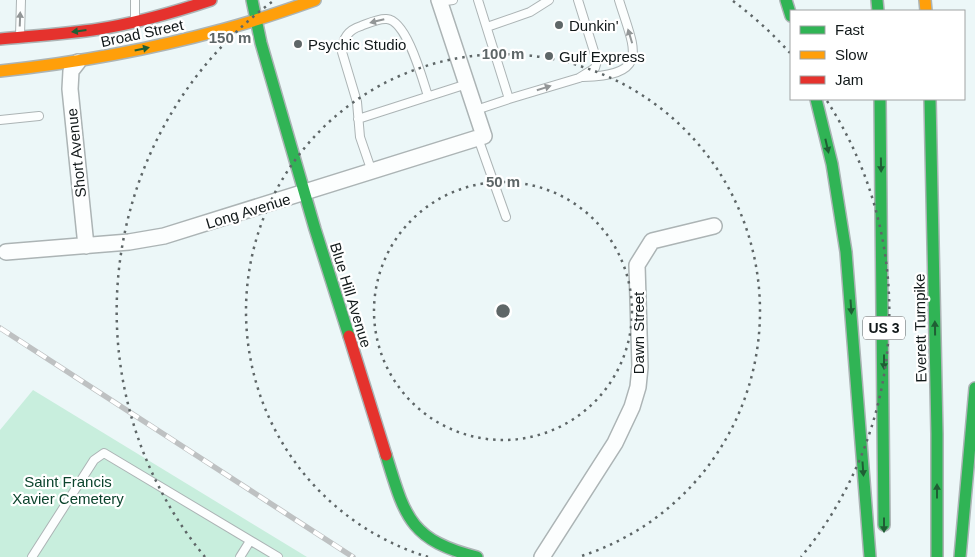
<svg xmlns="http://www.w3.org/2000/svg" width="975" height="557" font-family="Arial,sans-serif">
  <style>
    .green { fill: #c8eedd }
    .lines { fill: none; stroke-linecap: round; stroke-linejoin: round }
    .lane-casing { stroke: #acb4b5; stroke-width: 10 }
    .street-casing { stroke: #acb4b5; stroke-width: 18 }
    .fast-casing { stroke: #acb4b5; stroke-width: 14 }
    .slow-casing { stroke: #acb4b5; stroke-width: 14 }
    .jam-casing { stroke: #acb4b5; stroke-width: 14 }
    .lane { stroke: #fcfefe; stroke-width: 8 }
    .street { stroke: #fcfefe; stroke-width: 15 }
    .fast { stroke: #30b455; stroke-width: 11 }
    .slow { stroke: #ff9f0a; stroke-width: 11 }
    .jam { stroke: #e5322d; stroke-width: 11 }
    .rail-casing { stroke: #bec1c2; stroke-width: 5.5 }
    .rail { stroke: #fff; stroke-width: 4; stroke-dasharray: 11; stroke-linecap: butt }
    .oneway { fill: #929697 }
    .oneway2 { fill: #1f5e34 }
    .ring { fill: none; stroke: #5e6667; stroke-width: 2.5; stroke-dasharray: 2.5 5 }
    .poi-dot { fill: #5e6667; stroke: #fff; stroke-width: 2 }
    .labels { text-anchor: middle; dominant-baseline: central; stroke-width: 4.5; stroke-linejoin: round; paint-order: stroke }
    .shield { fill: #fff; stroke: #585d5e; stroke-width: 1 }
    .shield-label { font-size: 14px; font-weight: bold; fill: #111819 }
    .poi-label { font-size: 15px; fill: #111819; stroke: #fff; text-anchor: start }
    .street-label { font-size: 15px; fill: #111819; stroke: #fff }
    .park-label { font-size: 15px; fill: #0c442d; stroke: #fff }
    .centre { fill: #5e6667; stroke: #fff; stroke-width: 2.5 }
    .ring-label { font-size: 15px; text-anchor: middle; font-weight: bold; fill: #5e6667; stroke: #fff; stroke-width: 4.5; stroke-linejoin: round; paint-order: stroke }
  </style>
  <rect width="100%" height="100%" fill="#ecf7f8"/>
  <!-- green -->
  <path class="green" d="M33 390 307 557H0V430Z"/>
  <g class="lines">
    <!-- lane casing -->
    <g class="lane-casing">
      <path id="lane" d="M135 0V20
        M439 2 453 0
        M487 27 530 12 549 0
        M20 35 21 0
        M583 77C652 75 634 49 619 0
        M509 99 579 78 595 68 597 61 578 0
        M476 110 509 99 478 0
        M358 119 467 84
        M0 120 39 116
        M478 138 506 217
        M372 172 360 137 357 102 342 52C342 39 348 30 361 26 369 23 379 18 387 19 407 21 422 78 428 96
        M32 557 94 460 104 453 278 557
        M240 557 250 541"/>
    </g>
    <!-- street casing -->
    <g class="street-casing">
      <path id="street" d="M78 62 71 71 70 89 86 246
        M6 252 129 242 164 236 484 136 439 0
        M542 557 615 443 632 407 638 387 640 367 637 265 652 241 714 226"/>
    </g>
    <!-- fast casing -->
    <g class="fast-casing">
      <path id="fast" d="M252 0 261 43 315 229 349 336
        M786 0 791 16
        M877 0 878 11
        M816 99 832 164 846 252 870 557
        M880 99 884 525
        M930 99 937 434V557
        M386 455C405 516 409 540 477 557
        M960 557 975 388"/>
    </g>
    <!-- slow casing -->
    <g class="slow-casing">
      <path id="slow" d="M925 0 926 11
        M0 71C75 63 148 50 221 30 253 22 284 11 315 0"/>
    </g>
    <!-- jam casing -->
    <g class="jam-casing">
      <path id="jam" d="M0 39C33 36 67 34 99 29 137 23 175 12 211 0
        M349 336 386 455"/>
    </g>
    <!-- lane -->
    <use href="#lane" class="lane"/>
    <!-- street -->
    <use href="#street" class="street"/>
    <!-- fast -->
    <use href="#fast" class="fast"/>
    <!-- slow -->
    <use href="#slow" class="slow"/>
    <!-- jam -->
    <use href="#jam" class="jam"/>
    <!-- rail casing -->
    <g class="rail-casing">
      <path id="rail" d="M0 328 353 557"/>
    </g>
    <!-- rail -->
    <use href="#rail" class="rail"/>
  </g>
  <!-- one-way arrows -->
  <defs><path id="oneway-solid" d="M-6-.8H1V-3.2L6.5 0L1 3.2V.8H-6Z" transform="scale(1.25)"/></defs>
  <g class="oneway">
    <use href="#oneway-solid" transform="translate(20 19) rotate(-88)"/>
    <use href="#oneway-solid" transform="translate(377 21) rotate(166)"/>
    <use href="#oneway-solid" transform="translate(630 36) rotate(-107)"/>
    <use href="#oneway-solid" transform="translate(544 88) rotate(-17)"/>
  </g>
  <g class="oneway2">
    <use href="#oneway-solid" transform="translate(79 31) rotate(173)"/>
    <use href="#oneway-solid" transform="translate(142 49) rotate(-12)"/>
    <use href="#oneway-solid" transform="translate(827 146) rotate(77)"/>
    <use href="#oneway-solid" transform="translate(881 165) rotate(89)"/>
    <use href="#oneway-solid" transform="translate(851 307) rotate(86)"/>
    <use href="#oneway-solid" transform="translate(935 328) rotate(-91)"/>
    <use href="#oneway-solid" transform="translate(884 362) rotate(90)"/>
    <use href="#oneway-solid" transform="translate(863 469) rotate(86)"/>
    <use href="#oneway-solid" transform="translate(937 491) rotate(-90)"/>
    <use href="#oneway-solid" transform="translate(884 525) rotate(90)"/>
  </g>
  <!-- distance rings -->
  <g class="ring">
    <circle cx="503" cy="311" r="129"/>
    <path d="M428 557A257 257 0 1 1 578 557"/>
    <path d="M205 557A386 386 0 0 1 273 1M733 1A386 386 0 0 1 790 53M827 101A386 386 0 0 1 801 557"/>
  </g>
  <!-- markers -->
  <g class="poi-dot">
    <circle cx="559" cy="25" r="5"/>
    <circle cx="298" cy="44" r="5"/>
    <circle cx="549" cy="56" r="5"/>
  </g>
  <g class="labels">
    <!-- shield labels -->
    <rect class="shield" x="863" y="316.5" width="42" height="23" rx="4"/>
    <g class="shield-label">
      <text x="884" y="328">US 3</text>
    </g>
    <!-- poi labels -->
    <g class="poi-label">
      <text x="569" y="25">Dunkin'</text>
      <text x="308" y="44">Psychic Studio</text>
      <text x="559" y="56">Gulf Express</text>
    </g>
    <!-- street labels -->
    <g class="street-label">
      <text transform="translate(142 33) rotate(-12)">Broad Street</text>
      <text transform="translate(76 153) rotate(-96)">Short Avenue</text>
      <text transform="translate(248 211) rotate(-17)">Long Avenue</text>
      <text transform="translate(351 295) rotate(73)">Blue Hill Avenue</text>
      <text transform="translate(920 328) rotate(-91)">Everett Turnpike</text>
      <text transform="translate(638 333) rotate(-90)">Dawn Street</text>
    </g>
    <!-- park labels -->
    <g class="park-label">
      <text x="68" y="481">Saint Francis<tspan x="68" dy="17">Xavier Cemetery</tspan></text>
    </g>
  </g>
  <circle cx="503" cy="311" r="8" class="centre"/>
  <g class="ring-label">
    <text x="230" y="43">150 m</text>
    <text x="503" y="59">100 m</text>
    <text x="503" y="187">50 m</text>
  </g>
  <!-- legend -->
  <rect x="790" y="10" width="175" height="90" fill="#ffffff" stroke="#a0a3a3"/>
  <rect x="800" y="26" width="25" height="8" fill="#30b455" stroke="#a0a3a3"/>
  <text x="835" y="35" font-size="15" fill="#111819">Fast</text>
  <rect x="800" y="51" width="25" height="8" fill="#ff9f0a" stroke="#a0a3a3"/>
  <text x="835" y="60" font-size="15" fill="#111819">Slow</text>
  <rect x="800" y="76" width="25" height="8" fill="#e5322d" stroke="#a0a3a3"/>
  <text x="835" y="85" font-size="15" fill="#111819">Jam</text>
</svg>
